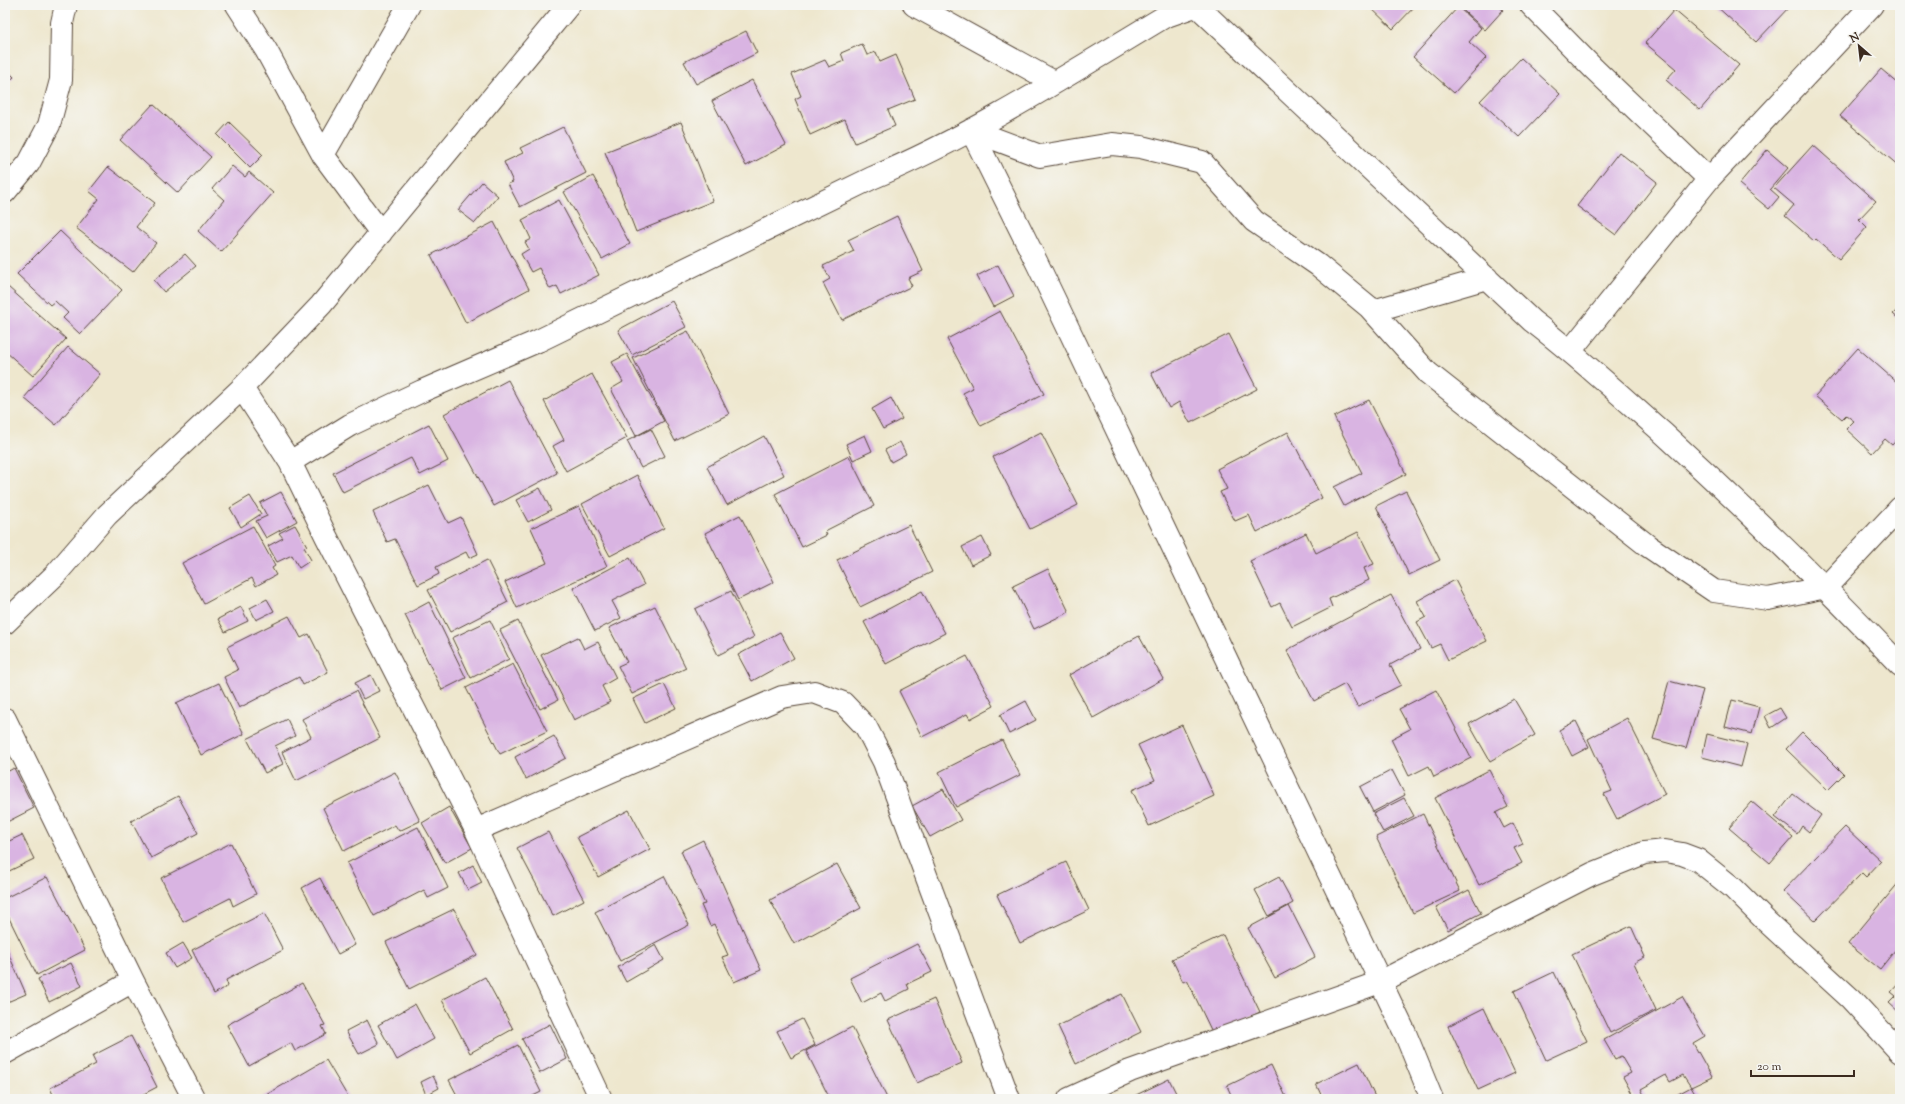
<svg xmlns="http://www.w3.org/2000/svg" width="1905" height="1104" font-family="'Sorts Mill Goudy',serif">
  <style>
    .building { fill: #d9b4e2 }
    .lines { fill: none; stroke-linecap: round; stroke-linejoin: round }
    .minor-casing { stroke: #564638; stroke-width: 24 }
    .minor { stroke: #fff; stroke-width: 22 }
  </style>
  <rect width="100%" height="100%" fill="#f6f6f2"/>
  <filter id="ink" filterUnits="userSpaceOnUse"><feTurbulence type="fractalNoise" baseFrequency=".025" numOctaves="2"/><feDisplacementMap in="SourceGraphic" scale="8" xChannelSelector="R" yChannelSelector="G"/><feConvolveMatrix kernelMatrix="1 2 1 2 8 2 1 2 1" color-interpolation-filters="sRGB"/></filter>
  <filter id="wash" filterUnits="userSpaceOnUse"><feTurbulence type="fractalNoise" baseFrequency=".012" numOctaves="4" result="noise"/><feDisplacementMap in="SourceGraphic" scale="16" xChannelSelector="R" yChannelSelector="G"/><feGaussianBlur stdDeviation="0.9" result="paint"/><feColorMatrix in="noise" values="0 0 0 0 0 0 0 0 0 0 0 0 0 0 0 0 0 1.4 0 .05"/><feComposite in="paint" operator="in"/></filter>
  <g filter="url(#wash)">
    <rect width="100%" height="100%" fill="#eee7ce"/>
    <g id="blocks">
      <!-- building -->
      <path class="building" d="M1368 5H1416L1393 29Z
        M1457 5H1497L1503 10 1485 30Z
        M1715 5H1791L1756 42Z
        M1458 7 1481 28 1469 42 1486 58 1454 93 1413 57Z
        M1674 10 1739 65 1700 110 1666 80 1676 69 1645 43Z
        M746 31 757 53 696 84 684 62Z
        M862 44 867 55 876 52 880 62 896 55 915 99 888 110 895 126 855 143 845 119 810 135 795 99 801 96 792 74 825 60 829 67 844 61 841 53Z
        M1521 58 1560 94 1519 137 1480 101Z
        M5 68 14 77 5 85Z
        M1881 69 1900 85V101L1897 105 1900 107V167L1840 116Z
        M752 80 786 145 746 166 712 101Z
        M153 104 211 157 178 193 120 140Z
        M229 122 263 155 250 168 217 135Z
        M681 122 713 201 636 232 605 152Z
        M563 127 586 173 520 207 508 184 513 182 504 162 523 153 520 148Z
        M1813 145 1876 201 1859 219 1867 227 1839 259 1816 239 1814 241 1785 216 1794 205 1774 188Z
        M1767 150 1788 168 1770 189 1779 197 1769 209 1739 184Z
        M1619 152 1657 182 1616 235 1577 206Z
        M232 166 245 177 249 172 273 193 221 252 198 231 224 200 212 189Z
        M108 167 155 203 136 227 156 243 133 272 76 228 99 199 89 191Z
        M593 176 630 244 602 259 564 192Z
        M482 182 498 196 475 223 458 210Z
        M559 200 599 275 561 294 557 286 550 289 539 268 531 272 521 254 529 249 525 242 531 239 522 220Z
        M897 216 923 271 908 278 912 286 842 320 823 283 830 279 823 266 854 251 848 240Z
        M494 222 529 289 466 323 431 255Z
        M60 231 122 290 80 334 63 318 68 313 55 301 50 305 17 274Z
        M185 254 196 266 164 292 154 280Z
        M998 265 1014 296 993 307 977 276Z
        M8 287 66 339 33 376 5 351V291Z
        M672 301 686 327 632 355 618 330Z
        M1900 307V320L1893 314Z
        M1000 311 1044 394 981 426 963 393 973 388 947 339Z
        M688 331 729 414 675 441 633 358Z
        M1229 334 1257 389 1190 423 1179 402 1169 408 1151 373Z
        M68 347 100 374 56 425 24 398Z
        M1858 348 1900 385V436L1892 445 1885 439 1872 453 1846 429 1854 421 1846 415 1842 419 1815 396Z
        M627 354 664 421 636 436 611 389 623 382 612 362Z
        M592 374 627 438 566 471 553 446 564 440 544 401Z
        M508 380 557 473 494 506 444 414Z
        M5 391 9 394 5 399Z
        M891 398 902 419 883 429 872 409Z
        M1369 400 1406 474 1344 506 1334 487 1362 473 1334 417Z
        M429 424 448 461 420 475 411 458 343 492 333 473Z
        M651 429 665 456 641 468 627 441Z
        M1041 432 1078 505 1030 529 993 457Z
        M1288 432 1322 498 1257 532 1249 515 1235 521 1220 492 1227 489 1217 469Z
        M865 435 872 451 853 460 846 444Z
        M764 436 784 475 727 505 707 467Z
        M900 442 906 454 891 462 885 450Z
        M849 456 874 506 825 531 827 535 802 547 775 494Z
        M637 475 664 528 610 556 582 504Z
        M429 485 448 523 461 517 478 554 469 558 466 552 436 567 439 574 418 585 395 539 387 542 373 512Z
        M540 488 551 510 528 522 516 500Z
        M1406 491 1440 560 1409 575 1376 506Z
        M281 492 297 521 266 538 256 521 267 516 260 503Z
        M250 496 261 514 241 527 230 508Z
        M579 506 607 566 517 608 505 582 547 563 531 528Z
        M740 515 774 582 738 600 705 533Z
        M295 525 307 546 304 547 311 560 299 568 292 555 277 562 268 546 283 538 279 533Z
        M909 525 932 572 860 607 837 560Z
        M253 526 275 566 272 568 276 575 256 586 252 578 204 604 182 563Z
        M1358 532 1374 564 1364 568 1369 580 1329 599 1332 607 1292 627 1280 603 1272 607 1250 561 1306 533 1316 553Z
        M982 537 991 555 971 565 962 547Z
        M630 558 644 585 612 601 621 618 595 631 573 588Z
        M487 560 508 602 450 632 428 590Z
        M1048 569 1069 612 1034 629 1013 586Z
        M1455 580 1487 641 1448 660 1440 644 1431 648 1417 622 1426 617 1417 601Z
        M731 591 754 637 718 655 695 609Z
        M922 591 945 633 886 664 864 622Z
        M1391 595 1420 649 1390 665 1401 685 1358 707 1345 684 1314 701 1287 650Z
        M267 599 274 611 256 620 250 608Z
        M429 602 466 678 442 690 405 615Z
        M655 606 686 668 632 694 618 666 627 662 609 628Z
        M241 607 248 621 225 632 218 619Z
        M289 616 301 638 309 634 328 672 303 685 299 677 239 708 224 677 238 670 227 647Z
        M490 620 509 659 471 678 452 638Z
        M518 621 558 700 540 709 500 630Z
        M780 632 794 658 752 681 738 655Z
        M1139 636 1163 679 1093 718 1069 675Z
        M578 637 584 649 598 642 616 678 602 686 610 702 574 720 541 655Z
        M967 656 994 706 970 719 967 714 922 737 899 691Z
        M513 664 547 731 500 754 466 688Z
        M371 675 379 691 363 699 355 683Z
        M1669 681 1703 690 1686 748 1653 739Z
        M219 683 244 734 201 755 176 703Z
        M664 684 676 708 645 723 633 699Z
        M1436 690 1471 758 1434 777 1429 766 1409 776 1391 739 1410 729 1399 709Z
        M356 691 380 738 296 781 282 752 311 737 302 719Z
        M1514 699 1535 735 1490 761 1469 724Z
        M1732 700 1759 707 1752 734 1725 727Z
        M1026 701 1036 720 1009 734 1000 715Z
        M1780 708 1786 718 1771 728 1765 716Z
        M1627 718 1665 794 1617 819 1604 794 1612 791 1588 739Z
        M287 719 295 736 275 746 283 764 265 773 247 739Z
        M1576 721 1589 747 1572 756 1559 730Z
        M1182 725 1214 796 1149 826 1132 790 1155 780 1138 745Z
        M1802 732 1844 774 1828 790 1786 749Z
        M1707 734 1747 744 1741 767 1702 757Z
        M554 736 566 758 526 779 515 757Z
        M1002 740 1020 775 956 807 939 772Z
        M14 768 34 808 7 822 5 818V773Z
        M1392 770 1405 795 1373 812 1360 787Z
        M1489 770 1508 807 1496 813 1504 828 1513 823 1523 844 1514 848 1522 863 1479 885 1435 798Z
        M395 772 420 821 399 831 395 825 344 851 323 808Z
        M943 789 961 820 930 837 912 806Z
        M1793 794 1821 815 1809 832 1802 826 1797 834 1775 817Z
        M178 796 198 833 151 858 131 821Z
        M1404 798 1414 816 1383 832 1373 814Z
        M1752 802 1793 837 1770 863 1729 828Z
        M449 807 472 848 445 863 422 823Z
        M629 810 650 849 598 877 577 837Z
        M1423 814 1460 891 1413 913 1376 837Z
        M418 827 448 888 428 898 424 890 374 916 347 863Z
        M1845 827 1881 861 1866 877 1862 873 1815 921 1783 891Z
        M548 832 584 900 553 916 517 848Z
        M22 835 34 859 5 873V843Z
        M703 840 761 970 734 982 722 957 728 955 714 924 710 926 701 905 705 904 681 851Z
        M231 843 256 894 233 906 230 898 183 922 161 878Z
        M1066 862 1089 910 1020 943 997 895Z
        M837 864 861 908 794 944 770 900Z
        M473 865 482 883 468 890 459 873Z
        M664 876 689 925 620 961 595 912Z
        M47 877 85 950 37 975 5 910V898Z
        M1279 877 1293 903 1269 916 1255 890Z
        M320 878 355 945 338 954 302 888Z
        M1900 881V944L1880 969 1848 944Z
        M1469 890 1481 913 1448 930 1436 907Z
        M1289 906 1315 957 1275 978 1248 928Z
        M454 909 477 955 409 989 386 942Z
        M264 913 283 950 226 980 228 986 214 994 192 950Z
        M1631 926 1645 957 1634 963 1656 1010 1610 1033 1572 954Z
        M1223 935 1260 1012 1213 1034 1187 980 1183 982 1172 959Z
        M183 943 192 958 175 968 166 953Z
        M917 944 932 972 907 984 909 989 885 1001 881 993 862 1003 850 978Z
        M656 945 664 960 626 982 618 967Z
        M5 946 26 994 5 1003Z
        M71 963 82 986 49 1002 38 979Z
        M1554 972 1587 1041 1546 1060 1514 991Z
        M485 977 513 1029 470 1053 442 1000Z
        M1900 982V1013L1889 1003 1896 996 1891 992Z
        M302 983 325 1025 322 1026 326 1034 295 1051 291 1043 249 1066 227 1025Z
        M1122 994 1141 1032 1076 1064 1058 1026Z
        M1682 997 1705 1036 1693 1043 1712 1077 1691 1087 1683 1075 1670 1082 1666 1075 1641 1089 1646 1099H1635L1623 1077 1631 1073 1621 1056 1615 1059 1604 1040Z
        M934 999 962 1063 917 1083 888 1020Z
        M415 1004 434 1039 397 1060 378 1025Z
        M1484 1008 1515 1073 1478 1090 1448 1026Z
        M802 1019 815 1045 791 1058 777 1031Z
        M367 1020 379 1044 359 1054 346 1031Z
        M550 1024 567 1059 540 1073 522 1039Z
        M852 1027 887 1098 886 1099H830L806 1051Z
        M131 1036 157 1087 134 1099H55L50 1088 96 1064 92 1056Z
        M518 1045 541 1092 527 1099H459L449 1080Z
        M326 1060 349 1099H259Z
        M1359 1063 1376 1099H1323L1316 1084Z
        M1271 1065 1287 1099H1233L1227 1086Z
        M433 1076 439 1088 426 1095 421 1082Z
        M1169 1079 1179 1099H1133L1132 1097Z
        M1691 1087 1698 1099H1669Z"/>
    </g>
  </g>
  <g filter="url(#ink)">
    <use href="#blocks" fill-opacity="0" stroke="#564638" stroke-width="1"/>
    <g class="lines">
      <!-- minor casing -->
      <g class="minor-casing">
        <path id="minor" d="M237 5 266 50 323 155 381 233
          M914 5 1054 82
          M1196 5 1532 321C1578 356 1620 395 1663 433 1745 508 1824 585 1900 665
          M1531 5 1594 69 1709 179
          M971 130 1040 156 1112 144 1141 147 1202 162 1254 221 1318 265 1369 307 1428 373 1648 546 1714 591 1768 599 1826 587 1900 508
          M971 130 1038 265 1405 1033 1432 1099
          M323 155 409 5
          M5 192 29 163 49 125 61 80 62 23 66 5
          M1373 311 1487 278
          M1571 350 1709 179 1872 5
          M242 388 290 462 326 536 476 830 601 1099
          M290 462 350 425 422 391 538 341 872 178C974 135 1069 74 1164 17L1198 5
          M5 623 55 575 107 515 242 388 321 305 569 5
          M5 719 133 981 194 1099
          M476 830 782 697 814 692 843 703 866 727 884 762 1009 1099
          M5 1053 133 981
          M1069 1099 1130 1071 1380 982 1592 874 1644 853 1665 851 1682 854 1698 860 1733 888 1767 922 1851 999 1900 1052"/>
      </g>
      <!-- minor -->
      <use href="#minor" class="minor"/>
    </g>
  </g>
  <!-- margin -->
  <rect width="1905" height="1104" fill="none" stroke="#f6f6f2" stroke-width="20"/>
  <!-- north arrow -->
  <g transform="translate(1859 46) rotate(332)" stroke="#f6f6f2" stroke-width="3" paint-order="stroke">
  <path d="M0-3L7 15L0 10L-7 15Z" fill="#3b2a1e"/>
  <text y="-6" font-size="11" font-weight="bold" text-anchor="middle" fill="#3b2a1e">N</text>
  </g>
  <!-- scale -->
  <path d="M1751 1070v6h103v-6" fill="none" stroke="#3b2a1e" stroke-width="2"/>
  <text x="1757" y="1070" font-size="12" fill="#3b2a1e" stroke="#f6f6f2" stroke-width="3" paint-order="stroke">20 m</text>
</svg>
